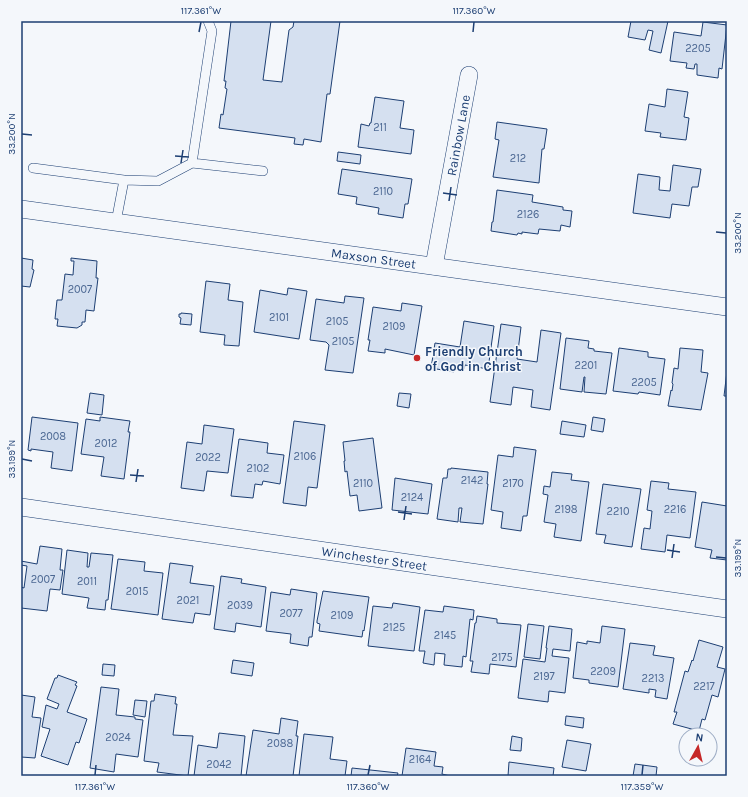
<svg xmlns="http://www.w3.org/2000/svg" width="748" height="797" font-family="Karla,sans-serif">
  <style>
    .building { fill: #d5e0f0; stroke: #1d3f73 }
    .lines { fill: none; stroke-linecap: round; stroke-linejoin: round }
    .lane-casing { stroke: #1d3f73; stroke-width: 10 }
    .street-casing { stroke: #1d3f73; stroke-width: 18 }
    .lane { stroke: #f4f7fb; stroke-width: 9 }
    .street { stroke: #f4f7fb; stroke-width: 17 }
    .ticks { fill: none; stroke: #1d3f73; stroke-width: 1.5 }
    .poi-dot { fill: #c62828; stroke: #f4f7fb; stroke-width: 1.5 }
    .labels { text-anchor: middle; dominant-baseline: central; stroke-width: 3; stroke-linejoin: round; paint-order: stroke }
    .number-label { font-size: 11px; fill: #4b6792 }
    .street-label { font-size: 13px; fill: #1d3f73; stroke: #f4f7fb }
    .poi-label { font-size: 13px; font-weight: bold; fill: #1d3f73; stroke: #f4f7fb; text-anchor: start }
    .neatline { fill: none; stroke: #1d3f73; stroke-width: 1.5 }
    .ticks-label { font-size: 10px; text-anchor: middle; fill: #1d3f73 }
  </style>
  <rect width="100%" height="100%" fill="#f4f7fb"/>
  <!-- building -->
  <path class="building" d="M231 21H271L263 80 282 82 289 30 293 27 294 21H340L330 94H327L321 142 304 139 303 145 294 144 295 138 219 128 221 114 223 115 227 89 225 88 226 81H224Z
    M631 21H668L661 53 649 50 653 31 648 30 645 40 628 37Z
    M703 22 727 25 722 69 719 68 718 78 697 75V64H695L694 69 686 68 687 63 670 61 674 32 701 36Z
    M667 89 688 92 684 117 689 118 686 140 660 137 661 133 645 131 649 104 665 107Z
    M375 97 404 101 400 128 414 130 411 154 358 147 361 124 369 126 370 123H371Z
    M497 122 547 129 544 149H542L539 183 493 177 499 140 495 139Z
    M338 152 361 155 360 164 337 161Z
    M673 165 701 169 698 187H692L689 206 672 204 670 218 633 213 638 174 660 177 659 190 670 191Z
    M342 169 412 179 408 204H405L403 218 378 214 379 208 356 204 357 197 338 194Z
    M497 190 533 195 532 202 563 207V210L572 211 570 227 561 225 560 231 539 229 538 234 522 232V234L518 233 517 235 491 231 492 222H493Z
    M21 258 33 260 32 269 34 270 30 287 21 286Z
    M71 258 97 261 96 278H98L94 311 86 310 85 322H82V325L77 328 57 326 58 319H55L57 300H62L65 274 73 275 74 261H71Z
    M206 281 230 284 228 300 243 302 239 346 224 345 225 335 200 332Z
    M288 288 307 291 299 339 254 332 260 290 287 295Z
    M345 296 364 298 353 373 325 370 329 345 326 342 310 340 316 299 344 303Z
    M402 303 422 306 414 355 385 349V353L368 351 370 340H368L373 307 401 311Z
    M181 313 192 314 191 325 180 324 181 318 179 317V314H181Z
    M464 321 494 326 488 369 465 365 464 369 454 368V372L431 368 435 343 460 347Z
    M501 324 521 327 517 359 537 362 541 330 561 333 550 410 531 407 533 390 513 387 511 405 490 402Z
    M566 338 589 341 588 348 594 349V351L612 353 606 394 584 392 585 377H584L582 392 560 389Z
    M619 348 648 352V357L665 359 660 395 639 392 638 394 613 391Z
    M680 348 703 350 701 372 708 373 701 410 668 406 671 390 672 391 673 384 672 383 674 368 678 369Z
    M727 371V396H724Z
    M90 393 104 395 102 415 87 413Z
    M399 393 411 394 409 408 397 406Z
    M32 417 78 423 72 471 51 468 53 452 31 449V451L28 450Z
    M100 417 130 421 128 432H130L124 479 101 476 104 457 81 454 86 419 100 421Z
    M593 417 605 419 603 432 591 430Z
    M294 421 325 425 317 488 308 487 306 506 283 503Z
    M562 421 586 425 584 437 560 434Z
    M204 425 234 429 228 473 207 471 204 491 181 488 187 442 202 444Z
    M373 438 382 508 359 511 357 495 350 496 347 471 345 472 344 461H345L343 442Z
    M239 439 268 443 267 453 284 455 280 484 263 481 262 485 255 484 253 498 231 496Z
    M514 447 536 450 527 516H523L521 531 501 528 503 512 491 510 498 455 513 457Z
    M451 468 488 472 487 484H488L483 524 460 522 462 508H459L458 522 437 519 443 478H447L448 469H451Z
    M552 472 572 474 571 480 589 482 581 541 554 537 556 524 544 522 548 495 543 494 544 486 550 487Z
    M395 478 432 484 428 514 392 510Z
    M651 481 669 483 668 489 696 492 690 538 667 535 665 552 641 549 644 528 650 529 652 511 647 510Z
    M603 484 641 489 632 547 604 543 606 535 596 534Z
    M702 502 727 506V560L710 558 712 550 695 547Z
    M40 546 62 549 60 570H63L60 590 50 589 47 611 21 608V587L24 588 27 566 21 565V561L37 564Z
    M67 550 88 553 87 567H89L91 553 113 555 108 600H106L105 610 87 608 89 598 62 594Z
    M118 559 145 562 144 571 163 573 158 615 111 609Z
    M170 563 193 566 190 583 214 586 210 615 195 613 193 623 162 619Z
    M221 576 242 579 241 583 266 587 261 627 236 623 235 632 214 629Z
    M291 589 317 593 312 637H309L308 646 290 643 291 634 266 631 271 592 290 595Z
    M323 591 369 597 364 631 363 630 362 637 319 631 320 624 317 623V621Z
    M393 603 420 607 414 651 368 646 373 606 392 608Z
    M444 606 474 610 473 620 470 619 466 657 463 656 462 667 444 665 445 654 435 653 434 665 423 663 425 651H419L425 610 443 612Z
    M477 616 497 619V623L521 625 516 667 490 664 489 674 471 672 473 661H470L475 623H476Z
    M528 624 544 626 540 659 524 657Z
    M549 626 572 629 570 651 553 649 552 656 569 658 565 693 549 691 548 702 518 698 523 659 545 662 547 648H546Z
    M602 626 625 629 618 687 589 683V680L573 678 577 642 587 644V641L600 643Z
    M699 640 723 647 717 667 725 669 718 697 712 695 705 720 702 719 699 731 673 724 677 712H674L685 671 688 672 692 660 693 661Z
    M630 643 655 646 653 655 674 658 667 699 655 697 656 690 649 689V693L623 689Z
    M233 660 254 663 252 676 231 673Z
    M103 664 115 665 114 676 102 675Z
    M58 675 77 682 75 685 77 686 67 712 87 719 79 743 76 742 68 765 41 756 50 729 42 727 46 705 57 709 59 704 47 699 55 678H57Z
    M101 687 119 689 116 715 135 717V719L143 720 138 757 116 754 114 772 90 768Z
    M155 694 176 697 175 704H177L173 735 193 736 188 776 157 772 159 763 144 761 151 701H154Z
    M21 695 35 697 32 717 41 718 35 758 21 757Z
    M135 700 147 701 145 717 133 715Z
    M566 716 584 718 583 728 565 725Z
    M281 718 298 721 296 736H298L293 776H246L253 730 279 734Z
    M219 733 245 736 241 776H194L198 745 217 748Z
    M304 734 333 737 330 759 347 761 345 776H299Z
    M512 736 522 738 521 751 510 750Z
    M567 740 591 744 586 771 562 767Z
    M406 748 436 752 434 766 443 767 442 774 450 776H402Z
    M509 762 554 768 553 776H508Z
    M635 764 657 767 656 776H633Z
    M352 768 398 773 397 776H351Z"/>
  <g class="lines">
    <!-- lane casing -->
    <g class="lane-casing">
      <path id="lane" d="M192 163 263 171
        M33 168 124 180 158 181 192 163 212 31 208 21
        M116 222 124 180"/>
    </g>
    <!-- street casing -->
    <g class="street-casing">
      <g id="street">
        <path id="s1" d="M21 209 727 307"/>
        <path id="s2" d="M434 266 469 75"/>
        <path id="s3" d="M21 507 727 609"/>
      </g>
    </g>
    <!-- lane -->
    <use href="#lane" class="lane"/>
    <!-- street -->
    <use href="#street" class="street"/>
  </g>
  <!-- ticks -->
  <path class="ticks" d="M199 32 201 22M473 32 474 22M22 134 32 135M175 156 189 157M181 163 183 150M443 193 457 195M449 201 451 187M716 232 726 233M22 459 32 461M130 475 144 476M136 482 138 469M398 512 412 514M404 520 406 506M667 550 680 552M716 557 726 558M672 558 674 544M95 775 96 765M368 775 370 765M642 775 643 765"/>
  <!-- markers -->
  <circle class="poi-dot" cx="417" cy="358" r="4"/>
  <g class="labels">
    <!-- number labels -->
    <g class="number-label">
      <text x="698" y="48">2205</text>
      <text x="380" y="127">211</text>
      <text x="518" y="158">212</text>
      <text x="383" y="191">2110</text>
      <text x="528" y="214">2126</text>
      <text x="80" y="289">2007</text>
      <text x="279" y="317">2101</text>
      <text x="337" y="321">2105</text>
      <text x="394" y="326">2109</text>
      <text x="343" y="341">2105</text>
      <text x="586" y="365">2201</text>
      <text x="644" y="382">2205</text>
      <text x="53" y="436">2008</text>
      <text x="106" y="443">2012</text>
      <text x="305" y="456">2106</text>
      <text x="208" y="457">2022</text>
      <text x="258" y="468">2102</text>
      <text x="472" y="480">2142</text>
      <text x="363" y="483">2110</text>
      <text x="513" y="483">2170</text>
      <text x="412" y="497">2124</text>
      <text x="566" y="509">2198</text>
      <text x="675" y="509">2216</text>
      <text x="618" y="511">2210</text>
      <text x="43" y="579">2007</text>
      <text x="87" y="581">2011</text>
      <text x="137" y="591">2015</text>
      <text x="188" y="600">2021</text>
      <text x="240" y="605">2039</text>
      <text x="291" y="613">2077</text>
      <text x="342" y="615">2109</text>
      <text x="394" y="627">2125</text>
      <text x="445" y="635">2145</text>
      <text x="502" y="657">2175</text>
      <text x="603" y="671">2209</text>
      <text x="544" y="676">2197</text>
      <text x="653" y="678">2213</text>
      <text x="704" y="686">2217</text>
      <text x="118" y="737">2024</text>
      <text x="280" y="743">2088</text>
      <text x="420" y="759">2164</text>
      <text x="219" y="764">2042</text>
    </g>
    <!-- street labels -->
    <g class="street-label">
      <text stroke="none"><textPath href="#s2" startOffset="133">Rainbow Lane</textPath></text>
      <text stroke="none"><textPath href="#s1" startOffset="356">Maxson Street</textPath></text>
      <text stroke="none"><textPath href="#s3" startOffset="357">Winchester Street</textPath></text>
    </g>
    <!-- poi labels -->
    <g class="poi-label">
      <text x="425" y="351">Friendly Church<tspan x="425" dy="15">of God in Christ</tspan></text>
    </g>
  </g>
  <!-- border -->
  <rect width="748" height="797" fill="none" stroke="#f4f7fb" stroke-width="44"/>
  <!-- north arrow -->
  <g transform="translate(698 747) rotate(8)"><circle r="19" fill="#f4f7fb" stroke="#9eadc5"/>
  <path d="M0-3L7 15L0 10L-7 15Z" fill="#c62828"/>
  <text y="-6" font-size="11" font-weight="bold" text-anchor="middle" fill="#1d3f73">N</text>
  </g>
  <rect x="22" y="22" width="704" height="753" class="neatline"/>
  <g class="ticks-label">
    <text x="201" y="14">117.361°W</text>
    <text x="474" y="14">117.360°W</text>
    <text transform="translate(11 134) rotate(-90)" y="4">33.200°N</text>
    <text transform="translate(737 233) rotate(-90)" y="4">33.200°N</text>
    <text transform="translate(11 459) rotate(-90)" y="4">33.199°N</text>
    <text transform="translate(737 558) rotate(-90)" y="4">33.199°N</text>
    <text x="95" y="790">117.361°W</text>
    <text x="368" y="790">117.360°W</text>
    <text x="642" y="790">117.359°W</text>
  </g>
</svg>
